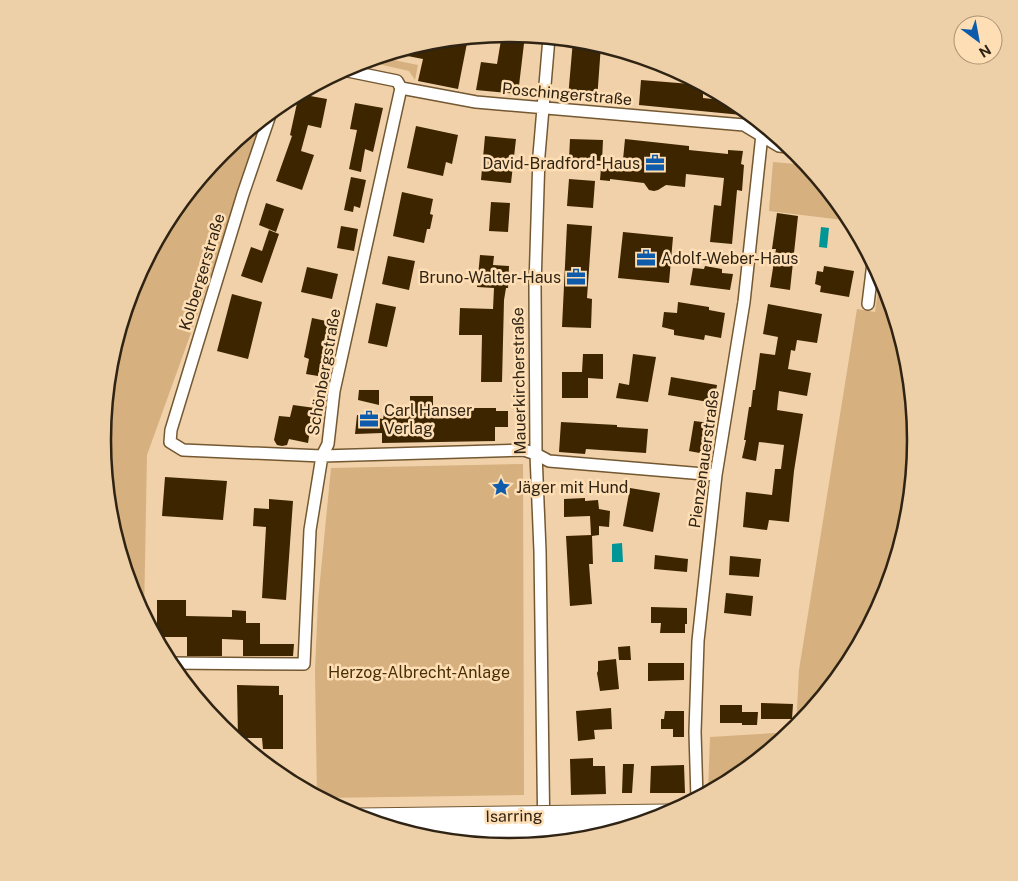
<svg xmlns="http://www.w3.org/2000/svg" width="1018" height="881" font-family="'Public Sans',sans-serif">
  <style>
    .green { fill: #d6b07f }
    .water { fill: #009696 }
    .building { fill: #3d2500 }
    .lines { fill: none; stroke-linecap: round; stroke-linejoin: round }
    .minor-casing { stroke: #735832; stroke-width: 14 }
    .minor { stroke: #fff; stroke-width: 11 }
    .trunk-bridge-casing { stroke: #735832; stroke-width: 21; stroke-linecap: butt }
    .trunk-bridge { stroke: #fff; stroke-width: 19 }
    .labels { text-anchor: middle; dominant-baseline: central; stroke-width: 5; stroke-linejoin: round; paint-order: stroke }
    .street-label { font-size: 16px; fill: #2f2313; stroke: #fedeb5 }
    .poi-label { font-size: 16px; fill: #2f2313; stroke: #fedeb5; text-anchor: start }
    .park-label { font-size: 16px; fill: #482f06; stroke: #fedeb5 }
    .rim { fill: none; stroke: #2f2313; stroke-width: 2.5 }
  </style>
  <rect width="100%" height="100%" fill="#f1d1a9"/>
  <!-- green -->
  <path class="green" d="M379 57 418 65 415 80 409 71 365 61Z
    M263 118 196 319 147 455 144 616 133 596 110 520 102 440 110 361 133 285 171 214 222 153Z
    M773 162 807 165 847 215 851 221 769 211Z
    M880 276 885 285 908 361 916 441 908 520 885 596 847 667 796 729 799 670 857 309 875 312Z
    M523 464 524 795 320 798 317 797 315 670 318 601 331 468Z
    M792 732 735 779 708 793 710 737Z"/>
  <!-- water -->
  <path class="water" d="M821 227 829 228 827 248 819 247Z
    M622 543 623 562H612V544Z"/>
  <!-- building -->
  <path class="building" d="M502 34 525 35 518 94 476 90 481 62 497 64Z
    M468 38 458 89 418 81 423 59 392 53 430 42Z
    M573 40 589 42 601 45 597 100 568 98Z
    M641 80 703 85V98L732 101 752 116 639 105Z
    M299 94 327 99 321 128 308 125 301 151 314 155 302 190 276 181 292 136 290 135Z
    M355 103 383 108 373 152 365 149 361 172 349 169 357 130 350 129Z
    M416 126 458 135 452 164 446 162 443 176 407 168Z
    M485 136 516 139 511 183 481 180Z
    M570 139 603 140 602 161 569 159Z
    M625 139 689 146V150L728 154V150L743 151 741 164 744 165 742 191 737 190 732 244 710 242 714 205 721 206 724 178 686 174 685 187 666 185 658 190 654 191 649 190 644 183 610 179V181L600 180 601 168 622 170Z
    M351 177 366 180 360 208 354 206 353 212 344 210Z
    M569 179 595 181 593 208 567 206Z
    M402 192 433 199 430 214 433 215 430 229H427L424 243 393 236Z
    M491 202 510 203 508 232 489 231Z
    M266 203 284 209 276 232 259 225Z
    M777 213 798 216 790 290 770 287 776 249H772Z
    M567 224 592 226 587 298 592 299 591 328 562 327Z
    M341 226 358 229 354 251 337 248Z
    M269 230 279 234 262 283 241 276 251 247 262 251Z
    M623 232 673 237 669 283 618 278Z
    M480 255 494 256 493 265 509 266 508 288H506L504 300 502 382H481L482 335H459L460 308 493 309 494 288 477 287Z
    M388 256 415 261 409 290 382 284Z
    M705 266 722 269V273L733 274 730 290 690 285 693 268 704 269Z
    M824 266 854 271 849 297 820 292 821 286 815 284 817 271 823 272Z
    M307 267 338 274 332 299 301 292Z
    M232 294 262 302 248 359 217 351Z
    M678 302 709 307V310L725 313 721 338 705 335 704 340 674 335V330L662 327 664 312 677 313Z
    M376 303 396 307 387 347 368 343Z
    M768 304 822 314 817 343 797 340 795 351 791 350 788 369 811 373 807 396 779 391 777 410 803 414 794 471 789 522 769 520 767 530 743 527 746 492 772 495 775 469H781L784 445 759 442 756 461 742 458 746 440H744L749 407H751L753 390H755L760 353 775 355 778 337 763 334Z
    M312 318 331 322 318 376 306 374 309 359 304 357Z
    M583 354H603V379L588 378V398H562V372H582Z
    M633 354 656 357 648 402 616 398 619 383 629 385Z
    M671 377 717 385 714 403 668 395Z
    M359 390H379V405L358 400Z
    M410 396H433V408H496V411H508V427H495V441L382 443V433L355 434 357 415 383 419 384 414H410Z
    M293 405 315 408 312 421 316 422 314 431 310 430 308 443 289 439 287 445 282 446 277 445 274 440 279 416 290 417Z
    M694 421 710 423 705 454 689 451Z
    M561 422 617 425V427L648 429 646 453 586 449 585 454 559 452Z
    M165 477 227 481 223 520 162 516Z
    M630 488 660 493 653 532 623 526Z
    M585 498V501L598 500 599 509 610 511 609 527 599 526V535L592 536 593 564H589L592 604 570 606 566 536 591 535 590 516 564 517V499Z
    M269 499 293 501 286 600 262 598 266 527 253 526 254 508 269 509Z
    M655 555 688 559 687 572 654 569Z
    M730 556 761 559 759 577 729 575Z
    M726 593 753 596 751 616 724 613Z
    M157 600H186V616L232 617V610L246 611V623H260V644H294L293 656H243V640L222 639V656H187V637H157Z
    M651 607 687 608V624H685V633H660L661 623H651Z
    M630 646 631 660H619L618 647Z
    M616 659 619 689 600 691 597 673 598 671V661Z
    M648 663H684V680L648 681Z
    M237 685 279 686V695H283V749H263L262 738H238Z
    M761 703 793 704 792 719H761Z
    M720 705H742V712H758L757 725H742V723H720Z
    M611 708 612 729 594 730 595 739 578 741 576 711Z
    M665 711H684V737H673V729H661V719H664Z
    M593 758V766H605L606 794 571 795 570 759Z
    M623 764H634L632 793H622Z
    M684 765 685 793H650L651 766Z"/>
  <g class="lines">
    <!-- minor casing -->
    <g class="minor-casing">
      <path id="minor" d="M343 70 397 81 401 88 476 102 744 125 779 146 789 147
        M271 112 243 194 171 430 170 442 183 450 322 456 524 450 536 454 549 461 716 475
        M868 304 873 263
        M169 663 304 664 310 530 322 456 328 444 334 391 401 88
        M697 799 695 732 698 641 716 475 744 302 763 125
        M544 844 540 551 536 454 535 286 539 155 549 38"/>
    </g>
    <!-- minor -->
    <use href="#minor" class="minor"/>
    <!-- trunk-bridge casing -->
    <g class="trunk-bridge-casing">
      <path id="trunk-bridge" d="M360 818 669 814
        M407 833 617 831"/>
    </g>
    <!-- trunk-bridge -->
    <use href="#trunk-bridge" class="trunk-bridge"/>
  </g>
  <!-- icons -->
  <defs>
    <g id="office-bare" transform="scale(1.5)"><path d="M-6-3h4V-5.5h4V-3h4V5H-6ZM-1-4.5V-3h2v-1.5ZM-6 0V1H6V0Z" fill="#0d5baa" stroke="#fedeb5" stroke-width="2.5" paint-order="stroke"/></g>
    <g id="sight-bare" transform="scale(1.5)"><path d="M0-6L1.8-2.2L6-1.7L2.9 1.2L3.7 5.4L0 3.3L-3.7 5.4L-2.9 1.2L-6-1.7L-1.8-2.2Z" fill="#0d5baa" stroke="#fedeb5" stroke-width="2.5" paint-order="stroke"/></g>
  </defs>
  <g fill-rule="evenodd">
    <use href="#office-bare" x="655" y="163"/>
    <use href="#office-bare" x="646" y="258"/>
    <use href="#office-bare" x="576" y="277"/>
    <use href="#office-bare" x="369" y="419"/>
    <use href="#sight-bare" x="501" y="487"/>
  </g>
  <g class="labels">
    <!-- street labels -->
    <g class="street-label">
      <text transform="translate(567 94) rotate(5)">Poschingerstraße</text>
      <text transform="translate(202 272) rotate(-73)">Kolbergerstraße</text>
      <text transform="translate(324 372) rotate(-80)">Schönbergstraße</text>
      <text transform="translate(519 381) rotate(-91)">Mauerkircherstraße</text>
      <text transform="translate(704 459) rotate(-82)">Pienzenauerstraße</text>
      <text transform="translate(514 816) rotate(-1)">Isarring</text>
    </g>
    <!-- poi labels -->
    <g class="poi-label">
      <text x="640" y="163" text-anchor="end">David-Bradford-Haus</text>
      <text x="661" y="258">Adolf-Weber-Haus</text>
      <text x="561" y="277" text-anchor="end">Bruno-Walter-Haus</text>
      <text x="384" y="410">Carl Hanser<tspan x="384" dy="18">Verlag</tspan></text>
      <text x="516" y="487">Jäger mit Hund</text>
    </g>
    <!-- park labels -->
    <g class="park-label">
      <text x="419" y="672">Herzog-Albrecht-Anlage</text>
    </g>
  </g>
  <!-- crop -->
  <path d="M0 0H1018V881H0ZM111 440a398 398 0 1 1 796 0a398 398 0 1 1-796 0Z" fill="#edcfa8" fill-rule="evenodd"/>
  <path class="rim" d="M111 440a398 398 0 1 1 796 0a398 398 0 1 1-796 0Z"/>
  <!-- north arrow -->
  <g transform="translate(978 40) rotate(148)"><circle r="24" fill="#fedeb5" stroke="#ab9374"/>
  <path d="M0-4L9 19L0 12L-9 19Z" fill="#0d5baa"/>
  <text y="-8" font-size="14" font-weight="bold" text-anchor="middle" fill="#2f2313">N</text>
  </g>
</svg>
